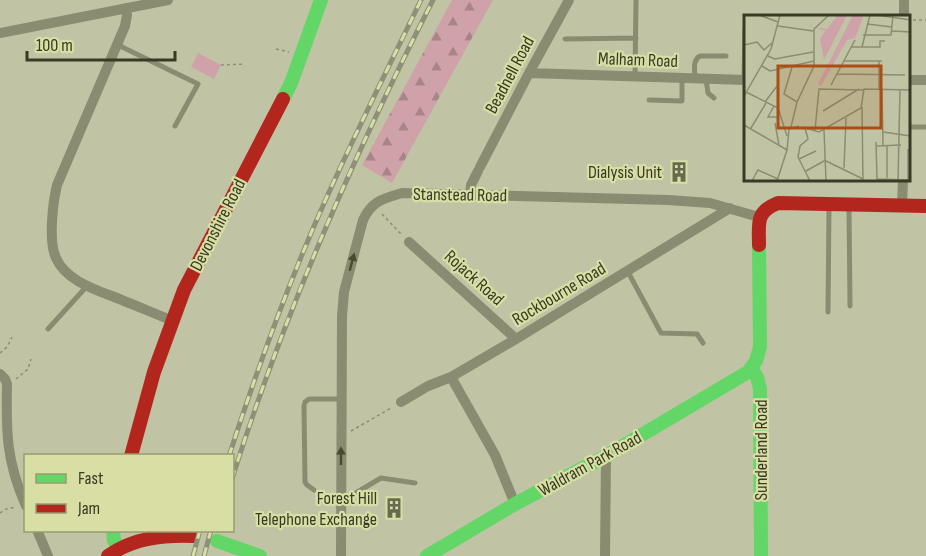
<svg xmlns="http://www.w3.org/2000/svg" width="926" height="556" font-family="'Sofia Sans Condensed',sans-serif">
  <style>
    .grass { fill: #cea2a8 }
    .forest { fill: url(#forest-firs) }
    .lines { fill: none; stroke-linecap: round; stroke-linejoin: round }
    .path { stroke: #8c8e76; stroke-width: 1.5; stroke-dasharray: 3 3; stroke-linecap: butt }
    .lane { stroke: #898c70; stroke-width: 5 }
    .street { stroke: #898c70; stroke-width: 10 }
    .fast { stroke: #63d668; stroke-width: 14 }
    .jam { stroke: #b3261e; stroke-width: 14 }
    .rail-casing { stroke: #8e9178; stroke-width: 5 }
    .rail { stroke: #d8dea4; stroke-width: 3; stroke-dasharray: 9; stroke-linecap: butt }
    .oneway { fill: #484a32 }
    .labels { text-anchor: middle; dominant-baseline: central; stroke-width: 4.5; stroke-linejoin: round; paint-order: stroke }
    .street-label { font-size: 18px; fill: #383a23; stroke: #d8dea4 }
    .poi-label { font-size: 18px; fill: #383a23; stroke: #d8dea4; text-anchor: end }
    .inset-road { fill: none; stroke: #8a8d70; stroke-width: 1.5 }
    .view { fill: #aa4e14; fill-opacity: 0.15; stroke: #aa4e14; stroke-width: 3 }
    .inset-edge { fill: none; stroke: #383a23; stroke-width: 3 }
  </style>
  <defs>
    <pattern id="forest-firs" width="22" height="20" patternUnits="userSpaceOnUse" patternTransform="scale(1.5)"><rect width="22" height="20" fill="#cea2a8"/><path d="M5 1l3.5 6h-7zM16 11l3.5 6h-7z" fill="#a88588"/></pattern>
  </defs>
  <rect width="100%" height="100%" fill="#c0c4a4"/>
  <!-- grass -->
  <path class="grass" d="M198 53 221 65 214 79 191 67Z"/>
  <!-- forest -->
  <path class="forest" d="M452 0H493L392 183 362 165Z"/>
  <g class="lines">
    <!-- path -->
    <path class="path" d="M913 20H926
      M276 49 289 52
      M221 65 245 64
      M382 214 401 234
      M0 353 7 347 12 337
      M16 379 28 369 31 359
      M351 431 391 408
      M0 513 6 509 16 507"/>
    <!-- lane -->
    <path class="lane" d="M565 39 636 38
      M118 45 198 84 175 126
      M635 76 636 0
      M695 79C695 71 692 60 700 56H726
      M706 79 708 93 714 98
      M744 80 745 29
      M649 100 682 101V78
      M910 127H926
      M849 208 850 306
      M628 272 661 333 697 334 703 343
      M828 312 829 208
      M48 329 87 286
      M314 490 307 485 305 482 304 406 305 402 309 399H341
      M341 499 354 494 381 478 415 483"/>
    <!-- street -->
    <path class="street" d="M904 0V16
      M126 8 127 15 125 26 57 185C53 202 48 241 56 258 67 283 101 291 124 301 140 307 155 314 171 320
      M0 33 168 0
      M529 73 746 80
      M910 80H926
      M480 167 529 73 569 0
      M470 195 471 185 478 171
      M902 205 903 180
      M409 242 516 339
      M0 374 5 379 7 384C6 431 6 461 26 506
      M451 377 495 455 515 504
      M401 402 428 386 451 377 516 339 730 208
      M37 530 48 556
      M341 556 342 316 344 292 363 220C372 201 382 199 402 193L668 200 710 203 759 217
      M605 556 606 456"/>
    <!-- fast -->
    <path class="fast" d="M283 99 291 83 321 0
      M752 369 757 377 760 389 761 556
      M113 530 114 540 118 548
      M217 541 260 556
      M427 556 515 504 606 456 748 372 756 361 760 347 759 245"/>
    <!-- jam -->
    <path class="jam" d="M759 245C759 224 755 212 778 203L926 206
      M131 456 154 372 184 290 283 99
      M108 556C133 538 162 535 193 536"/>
    <!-- rail casing -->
    <g class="rail-casing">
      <path id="rail" d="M229 456C253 382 279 309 309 238 343 157 383 79 421 0
        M232 479C284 313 354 155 433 0
        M193 556 200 530
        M204 556 211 530"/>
    </g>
    <!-- rail -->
    <use href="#rail" class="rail"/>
  </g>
  <!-- one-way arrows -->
  <defs><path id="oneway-solid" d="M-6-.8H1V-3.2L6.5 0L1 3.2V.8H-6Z" transform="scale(1.5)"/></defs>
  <g class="oneway">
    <use href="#oneway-solid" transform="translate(352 262) rotate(-75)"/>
    <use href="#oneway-solid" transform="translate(341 456) rotate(-90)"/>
  </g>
  <!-- icons -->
  <defs>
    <g id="building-bare" transform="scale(1.62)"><path d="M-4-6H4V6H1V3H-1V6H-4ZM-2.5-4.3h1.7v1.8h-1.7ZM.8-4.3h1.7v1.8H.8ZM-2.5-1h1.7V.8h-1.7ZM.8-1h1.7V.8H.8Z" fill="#686a50" stroke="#d8dea4" stroke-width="2.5" paint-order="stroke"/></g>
  </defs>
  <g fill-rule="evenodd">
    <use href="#building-bare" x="679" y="172"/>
    <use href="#building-bare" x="394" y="508"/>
  </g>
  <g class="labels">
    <!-- street labels -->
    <g class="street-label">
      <text transform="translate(638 60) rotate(2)">Malham Road</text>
      <text transform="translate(510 75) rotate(-62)">Beadnell Road</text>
      <text transform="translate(460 195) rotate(1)">Stanstead Road</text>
      <text transform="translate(218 225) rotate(-63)">Devonshire Road</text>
      <text transform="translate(474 278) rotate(42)">Rojack Road</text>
      <text transform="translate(559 294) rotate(-31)">Rockbourne Road</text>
      <text transform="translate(761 450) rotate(-90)">Sunderland Road</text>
      <text transform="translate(590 464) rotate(-29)">Waldram Park Road</text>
    </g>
    <!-- poi labels -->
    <g class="poi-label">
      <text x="662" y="172">Dialysis Unit</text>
      <text x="377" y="498">Forest Hill<tspan x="377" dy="21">Telephone Exchange</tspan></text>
    </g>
  </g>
  <!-- overview -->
  <g transform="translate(744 15)">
    <rect width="166" height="166" fill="#c0c4a4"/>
    <path d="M94 0H103L80 45 76 24 81 16 71 12 83 14ZM109 0H120L111 23 103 25 77 71 74 69Z" fill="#cea2a8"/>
    <path class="inset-road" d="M15 0 34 7M132 0 167 5M123 9 148 12M34 11 69 16M148 16 167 17M119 20H147L149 0M0 30 13 27 20 35 29 27M108 32H136V26H141M118 32 126 0M24 41 31 44 69 37M100 46H138M18 51 26 56 70 46M48 52 40 79 53 87M93 59 161 60M87 70 111 25M135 74V46M138 75 139 130M2 77 34 93 43 121M0 81 27 34 36 0M21 87 33 71M30 91 24 102H35M118 92 119 166M79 96 115 74M31 108 35 130M0 110 43 135 45 114 55 111M47 112 53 87 70 51V14L85 0M58 112 75 117 117 93 120 74 167 75M7 113 22 88M61 113 64 124 56 131 54 142 66 166M71 115 75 74 119 75M80 115 82 166M139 117 167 121M132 127 133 164 164 165M143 130V163M133 131 157 130M164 134V166M55 144 72 136M80 145 119 164M100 153 102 103M62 156 80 146M154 165 156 75M8 166 14 155 34 164M33 166 43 135"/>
    <path class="view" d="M34 51H137V113H34Z"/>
    <rect width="166" height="166" class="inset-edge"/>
  </g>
  <!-- legend -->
  <rect x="24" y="454" width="210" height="78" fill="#d8dea4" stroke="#989c70" stroke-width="1.5"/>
  <rect x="36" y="474" width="30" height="9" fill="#63d668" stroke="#989c70" stroke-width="1.5"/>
  <text x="78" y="484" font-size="18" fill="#383a23">Fast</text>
  <rect x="36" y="504" width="30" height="9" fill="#b3261e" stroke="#989c70" stroke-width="1.5"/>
  <text x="78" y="514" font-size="18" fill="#383a23">Jam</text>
  <!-- scale -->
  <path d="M27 51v9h148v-9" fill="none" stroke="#383a23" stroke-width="3"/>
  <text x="36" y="51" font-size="18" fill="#383a23" stroke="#d8dea4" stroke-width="4.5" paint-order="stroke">100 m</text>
</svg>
